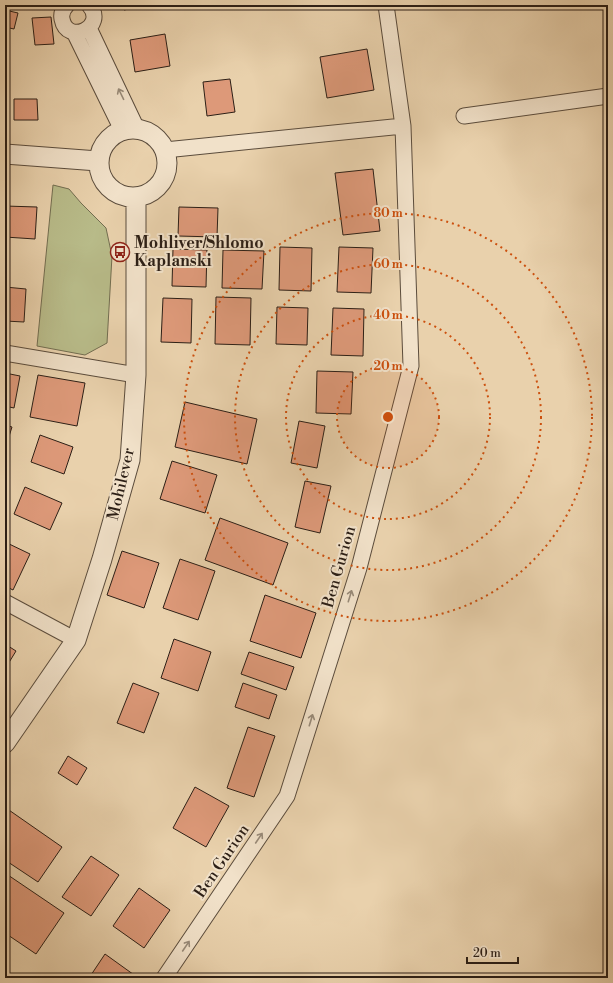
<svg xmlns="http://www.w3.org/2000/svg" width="613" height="983" font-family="'Libre Bodoni',serif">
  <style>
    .green { fill: #b8bb89; stroke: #726d50 }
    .building { fill: #dd9979; stroke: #2c1f16 }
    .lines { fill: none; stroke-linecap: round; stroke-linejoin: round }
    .minor-casing { stroke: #5b4c3c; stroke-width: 17 }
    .tertiary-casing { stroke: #5b4c3c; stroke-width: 21 }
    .minor { stroke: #f1e1c9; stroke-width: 15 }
    .tertiary { stroke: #f1e1c9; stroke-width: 19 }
    .oneway { stroke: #988a78 }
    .ring { fill: none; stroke: #cc500e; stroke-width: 2; stroke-dasharray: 2 4 }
    .labels { text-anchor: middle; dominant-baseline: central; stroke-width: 4; stroke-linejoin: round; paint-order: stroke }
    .poi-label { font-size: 16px; font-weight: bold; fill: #2c1f16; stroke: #f1e1c9; text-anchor: start }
    .street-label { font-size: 16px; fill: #2c1f16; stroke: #f1e1c9 }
    .centre { fill: #cc500e; stroke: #f1e1c9; stroke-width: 2 }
    .ring-label { font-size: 12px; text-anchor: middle; font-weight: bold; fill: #cc500e; stroke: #f1e1c9; stroke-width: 4; stroke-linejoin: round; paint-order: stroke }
  </style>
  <rect width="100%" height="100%" fill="#e9d1ac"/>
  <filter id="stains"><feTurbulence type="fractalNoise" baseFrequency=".005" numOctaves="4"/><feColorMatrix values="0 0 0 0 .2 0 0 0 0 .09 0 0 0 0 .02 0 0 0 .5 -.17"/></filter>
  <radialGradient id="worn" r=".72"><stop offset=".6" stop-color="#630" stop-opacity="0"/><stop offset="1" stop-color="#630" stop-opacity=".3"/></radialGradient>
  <!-- green -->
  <path class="green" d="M53 185 69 189 81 203 106 228 112 256 107 343 85 355 37 346Z"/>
  <!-- building -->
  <path class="building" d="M123 5H150L124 10Z
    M5 10 18 13 14 29 5 27Z
    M51 17 54 44 35 45 32 18Z
    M165 34 170 66 135 72 130 40Z
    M367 49 374 90 327 98 320 57Z
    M230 79 235 112 207 116 203 82Z
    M14 99H37L38 120H14Z
    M373 169 380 231 343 235 335 173Z
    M5 206 37 207 35 239 5 237Z
    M179 207 218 208 217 237 178 236Z
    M280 247 312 248 311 291 279 290Z
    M339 247 373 248 371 293 337 292Z
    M173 249 207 250 206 287 172 286Z
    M223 250 264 251 262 289 222 288Z
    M5 287 26 289 24 322 5 321Z
    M216 297 251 298 250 345 215 344Z
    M163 298 192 299 191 343 161 342Z
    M277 307 308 308 307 345 276 344Z
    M333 308 364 309 363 356 331 355Z
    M317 371 353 372 351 414 316 413Z
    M5 373 20 376 14 408 5 406Z
    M38 375 85 383 77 426 30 417Z
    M185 402 257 419 247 464 175 447Z
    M299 421 325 426 317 468 291 463Z
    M5 425 12 427 5 449Z
    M40 435 73 447 64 474 31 462Z
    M172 461 217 475 205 513 160 499Z
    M305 481 331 486 320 533 295 527Z
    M25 487 62 503 50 530 14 514Z
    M220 518 288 543 273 585 205 560Z
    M5 542 30 554 13 590 5 586Z
    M122 551 159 563 144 608 107 595Z
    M180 559 215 571 198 620 163 608Z
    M265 595 316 613 301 658 250 641Z
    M174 639 211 652 198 691 161 678Z
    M5 644 16 651 5 669Z
    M249 652 294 667 286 690 241 674Z
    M133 683 159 693 144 733 117 723Z
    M243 683 277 695 269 719 235 707Z
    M248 727 275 736 254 797 227 788Z
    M68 756 87 768 77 785 58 773Z
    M195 787 229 806 206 847 173 828Z
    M6 808 62 847 38 882 5 860V810Z
    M91 856 119 875 91 916 62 897Z
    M5 873 64 913 36 954 5 933Z
    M139 888 170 910 144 948 113 926Z
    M105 954 137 977 136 978H89Z"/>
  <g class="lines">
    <!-- minor casing -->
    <g class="minor-casing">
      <path id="minor" d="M67 5C63 9 61 14 62 19 67 46 108 27 89 5
        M89 28 137 129
        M74 32 122 130
        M464 116 608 96
        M165 150 403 126
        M5 353 136 375
        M5 602 76 640
        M164 978 287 796 359 568 411 366 403 126 386 5"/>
    </g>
    <!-- tertiary casing -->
    <g class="tertiary-casing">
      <path id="tertiary" d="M99 163a34 34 0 1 1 68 0a34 34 0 1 1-68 0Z
        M5 154 98 161
        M5 743 76 640 102 559 130 460 136 375V198"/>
    </g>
    <!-- minor -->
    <use href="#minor" class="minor"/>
    <!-- tertiary -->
    <use href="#tertiary" class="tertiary"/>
  </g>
  <!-- one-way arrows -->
  <defs><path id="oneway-shaft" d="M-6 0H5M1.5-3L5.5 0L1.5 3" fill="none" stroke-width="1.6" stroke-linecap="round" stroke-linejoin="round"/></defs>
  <g class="oneway">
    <use href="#oneway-shaft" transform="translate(121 94) rotate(-116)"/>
    <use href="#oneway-shaft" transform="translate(350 596) rotate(-73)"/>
    <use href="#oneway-shaft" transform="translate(311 720) rotate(-73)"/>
    <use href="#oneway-shaft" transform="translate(259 838) rotate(-56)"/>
    <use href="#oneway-shaft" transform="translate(186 946) rotate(-56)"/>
  </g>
  <!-- distance rings -->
  <circle cx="388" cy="417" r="51" fill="#cc500e" fill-opacity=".12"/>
  <g class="ring">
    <circle cx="388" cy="417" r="51"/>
    <circle cx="388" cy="417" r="102"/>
    <circle cx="388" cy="417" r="153"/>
    <circle cx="388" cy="417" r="204"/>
  </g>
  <!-- icons -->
  <defs>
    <g id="bus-ring" transform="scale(1)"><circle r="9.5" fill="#f1e1c9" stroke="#8f2418" stroke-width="1.5"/><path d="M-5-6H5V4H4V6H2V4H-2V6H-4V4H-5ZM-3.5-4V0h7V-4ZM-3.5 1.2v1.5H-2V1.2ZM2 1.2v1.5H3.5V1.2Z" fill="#8f2418"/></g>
  </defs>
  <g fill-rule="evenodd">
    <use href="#bus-ring" x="120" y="252"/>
  </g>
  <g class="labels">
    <!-- poi labels -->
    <g class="poi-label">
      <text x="134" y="243">Mohliver/Shlomo<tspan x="134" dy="18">Kaplanski</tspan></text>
    </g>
    <!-- street labels -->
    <g class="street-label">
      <text transform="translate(121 484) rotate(-77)">Mohilever</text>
      <text transform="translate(339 567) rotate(-74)">Ben Gurion</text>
      <text transform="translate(222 861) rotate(-56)">Ben Gurion</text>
    </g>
  </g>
  <circle cx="388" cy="417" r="6" class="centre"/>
  <g class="ring-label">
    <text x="388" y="217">80 m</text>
    <text x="388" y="268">60 m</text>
    <text x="388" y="319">40 m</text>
    <text x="388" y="370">20 m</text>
  </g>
  <!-- margin -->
  <rect width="613" height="983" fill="none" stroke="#e9d1ac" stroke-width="20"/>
  <rect x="6" y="6" width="601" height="971" fill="none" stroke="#2c1f16" stroke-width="2"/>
  <rect x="10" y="10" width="593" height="963" fill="none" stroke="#2c1f16"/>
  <!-- scale -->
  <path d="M467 957v6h51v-6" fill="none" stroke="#2c1f16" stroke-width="2"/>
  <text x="473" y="957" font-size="12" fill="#2c1f16" stroke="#f1e1c9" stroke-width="3" paint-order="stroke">20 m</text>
  <rect width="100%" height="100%" filter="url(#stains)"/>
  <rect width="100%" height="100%" fill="url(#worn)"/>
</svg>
